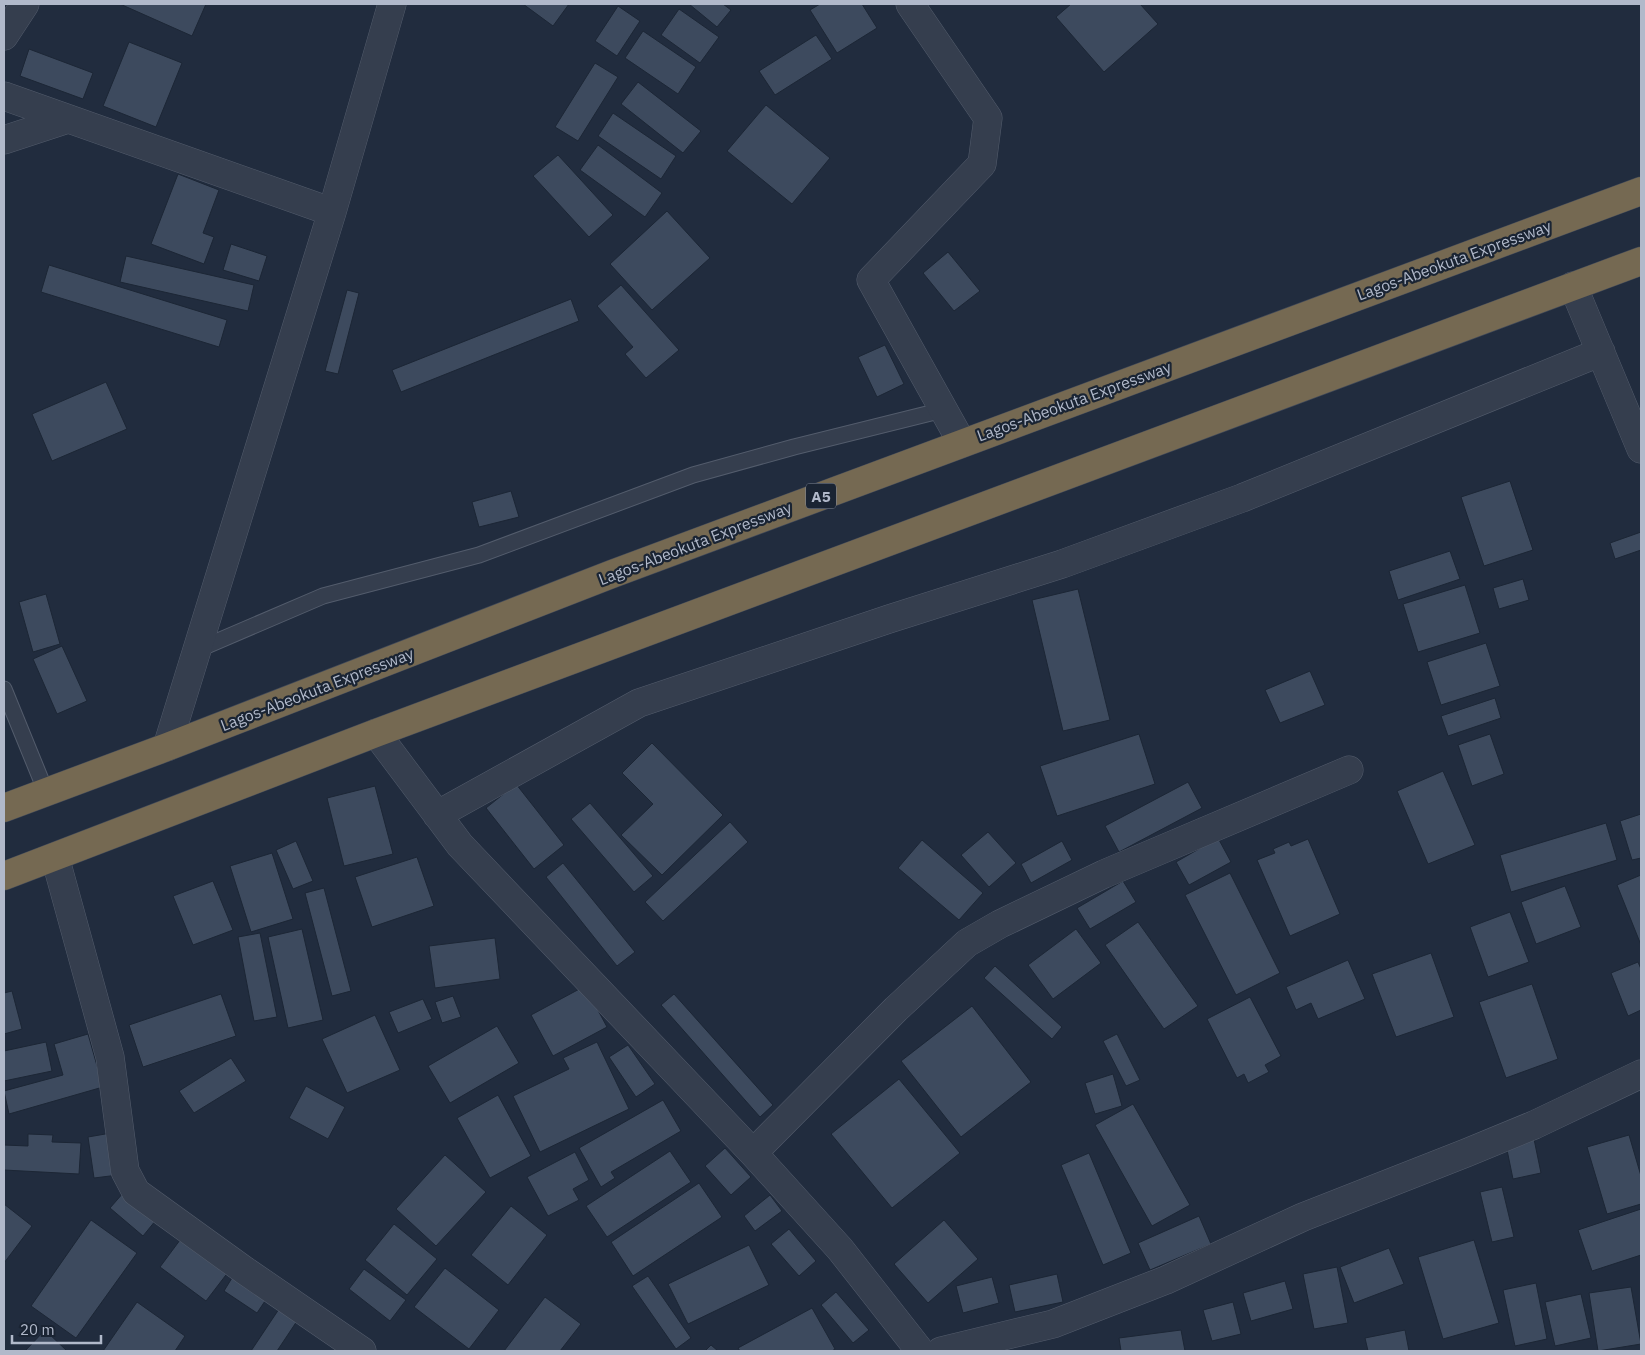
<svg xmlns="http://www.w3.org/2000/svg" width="1645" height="1355" font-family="'IBM Plex Sans',sans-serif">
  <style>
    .building { fill: #3d4a5e; stroke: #1c2635 }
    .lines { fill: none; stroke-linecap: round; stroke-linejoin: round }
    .lane-casing { stroke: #535c6c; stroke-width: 17 }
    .street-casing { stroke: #535c6c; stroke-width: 29 }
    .highway-casing { stroke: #404959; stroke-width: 29 }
    .lane { stroke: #353e4e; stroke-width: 15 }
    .street { stroke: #353e4e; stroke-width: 28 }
    .highway { stroke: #756952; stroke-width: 28 }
    .labels { text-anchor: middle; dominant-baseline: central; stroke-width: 4.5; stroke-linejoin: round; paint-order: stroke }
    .shield { fill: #1a2433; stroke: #848c9d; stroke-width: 1 }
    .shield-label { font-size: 15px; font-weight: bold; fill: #b1b9ca }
    .street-label { font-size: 16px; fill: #b1b9ca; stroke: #1a2433 }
  </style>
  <rect width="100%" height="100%" fill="#212c3e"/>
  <!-- building -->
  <path class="building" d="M120 4H206L192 36Z
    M523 4H569L553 26Z
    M689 4H723L731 10 717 27Z
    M820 4H862L877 28 837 53 810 10Z
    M1071 4H1140L1158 24 1104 72 1056 17Z
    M618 6 640 21 617 56 595 41Z
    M679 9 719 37 700 63 661 35Z
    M643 31 696 67 678 94 625 58Z
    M816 35 832 59 775 95 759 71Z
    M129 42 182 63 156 127 103 106Z
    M29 49 93 73 83 99 20 76Z
    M595 63 618 77 578 141 555 127Z
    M638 82 701 131 683 153 621 104Z
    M766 105 830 158 792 204 727 151Z
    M613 113 676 156 661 179 598 136Z
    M598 145 662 193 645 217 580 170Z
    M558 155 613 215 589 237 533 176Z
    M178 174 219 190 203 233 214 237 204 264 151 244Z
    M667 211 710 258 652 310 610 264Z
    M231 244 267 256 259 281 223 270Z
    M948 252 980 291 954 311 923 273Z
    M126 256 254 285 248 311 120 282Z
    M49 265 227 320 219 347 41 292Z
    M621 285 679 350 646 378 625 354 633 347 597 306Z
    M347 290 359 293 338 374 325 371Z
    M571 299 579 321 401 392 392 370Z
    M885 345 904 384 877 397 858 357Z
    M106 382 127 429 52 461 32 414Z
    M1510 481 1533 550 1484 566 1461 497Z
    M511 491 519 517 479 527 472 502Z
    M1641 532V550L1615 559 1610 543Z
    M1450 551 1460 579 1398 600 1389 571Z
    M1523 579 1529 600 1499 609 1493 588Z
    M1465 585 1480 633 1418 652 1403 604Z
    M1078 589 1110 720 1063 731 1032 600Z
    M46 594 60 644 33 652 19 602Z
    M1486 643 1500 686 1441 705 1427 662Z
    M62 646 87 701 57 714 33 659Z
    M1310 671 1325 705 1280 723 1265 690Z
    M1495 698 1501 718 1448 736 1441 716Z
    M1139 734 1155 784 1057 816 1040 766Z
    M1490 734 1504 774 1472 786 1458 745Z
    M652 743 723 815 662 875 621 835 653 804 622 773Z
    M1443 771 1475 845 1428 864 1397 791Z
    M1188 782 1202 808 1119 852 1105 826Z
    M516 784 564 845 534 869 486 808Z
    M375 786 393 854 344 866 327 798Z
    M590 803 653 876 634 892 571 819Z
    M1641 814V858L1632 860 1620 821Z
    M730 822 748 842 663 921 645 902Z
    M1606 823 1617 860 1511 892 1500 855Z
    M988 832 1016 863 989 887 961 855Z
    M1218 838 1231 862 1189 885 1176 862Z
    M1308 839 1340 914 1290 936 1257 860 1275 853 1273 849 1289 842 1291 846Z
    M922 840 983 893 959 920 898 868Z
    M296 841 313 881 293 889 276 850Z
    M1062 841 1072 860 1031 883 1021 864Z
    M272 853 293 919 251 932 230 866Z
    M417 857 434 906 372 927 355 877Z
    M563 863 635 952 617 966 546 877Z
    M1230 873 1280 973 1236 995 1185 895Z
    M1641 875V945L1617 885Z
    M213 881 233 930 193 945 173 896Z
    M1123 881 1136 902 1090 929 1077 908Z
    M1565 886 1581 927 1536 944 1521 902Z
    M324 888 351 991 332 996 305 893Z
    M1510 912 1529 962 1488 977 1470 927Z
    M1138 922 1198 1006 1164 1029 1105 945Z
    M302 929 323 1020 288 1028 268 937Z
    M1076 929 1101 963 1053 999 1028 965Z
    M260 933 277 1017 254 1021 238 937Z
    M495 938 500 979 435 988 429 946Z
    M1431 953 1454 1017 1396 1037 1372 974Z
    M1348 960 1365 999 1318 1019 1311 1003 1296 1010 1286 987Z
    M1638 962 1641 969V1010L1628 1016 1611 973Z
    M995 966 1062 1027 1052 1039 984 978Z
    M1532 984 1558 1059 1506 1078 1479 1002Z
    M585 986 607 1027 553 1056 531 1015Z
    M12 991 22 1029 4 1034V993Z
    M221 994 236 1036 143 1067 129 1025Z
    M674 994 773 1105 760 1117 661 1005Z
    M453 996 461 1017 442 1023 435 1002Z
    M1250 997 1281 1056 1265 1065 1269 1072 1248 1083 1244 1074 1237 1078 1207 1019Z
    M423 999 432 1019 398 1033 389 1012Z
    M972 1006 1031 1082 961 1137 901 1061Z
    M375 1015 400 1070 347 1093 322 1039Z
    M497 1026 519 1063 450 1103 428 1066Z
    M88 1034 103 1087 9 1114 4 1091 63 1075 54 1044Z
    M1117 1034 1140 1080 1126 1086 1103 1041Z
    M46 1042 52 1071 4 1081V1051Z
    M597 1042 629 1109 540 1152 513 1096 569 1069 563 1058Z
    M628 1045 655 1084 636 1097 609 1057Z
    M231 1058 246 1081 194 1113 179 1091Z
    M1113 1074 1122 1106 1095 1114 1085 1083Z
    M899 1079 960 1153 892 1208 831 1134Z
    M306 1086 345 1107 328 1139 289 1118Z
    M498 1095 531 1156 490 1178 457 1118Z
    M663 1100 681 1131 611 1172 615 1178 601 1187 579 1148Z
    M1133 1104 1190 1205 1152 1226 1095 1125Z
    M111 1133 118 1175 94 1178 88 1137Z
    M28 1134 53 1135 52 1142 81 1143 79 1174 4 1170V1145L28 1146Z
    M1629 1135 1641 1176V1204L1607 1214 1587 1147Z
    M1534 1139 1541 1173 1513 1179 1506 1145Z
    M725 1148 751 1177 731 1195 705 1166Z
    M670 1151 691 1182 607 1237 586 1206Z
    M575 1152 589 1180 573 1189 579 1200 548 1216 527 1177Z
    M1089 1153 1131 1253 1103 1265 1061 1165Z
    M445 1155 486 1192 436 1246 396 1209Z
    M699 1183 722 1217 633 1276 611 1242Z
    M1502 1187 1514 1237 1492 1242 1480 1192Z
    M124 1192 156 1220 143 1236 110 1208Z
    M770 1195 782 1211 755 1231 744 1216Z
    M4 1204 32 1226 4 1263Z
    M511 1206 547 1235 508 1285 471 1255Z
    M1641 1209V1255L1592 1271 1578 1230Z
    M1199 1216 1211 1244 1150 1270 1138 1243Z
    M91 1220 137 1253 76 1338 31 1306Z
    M944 1220 978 1259 928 1303 894 1264Z
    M394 1224 437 1259 407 1295 365 1260Z
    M789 1229 816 1261 799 1276 771 1244Z
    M183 1236 229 1271 206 1301 160 1267Z
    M1474 1240 1499 1323 1443 1339 1418 1257Z
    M749 1245 769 1285 688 1324 668 1284Z
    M1389 1248 1404 1284 1354 1303 1340 1267Z
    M1337 1267 1348 1323 1314 1329 1303 1274Z
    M445 1268 499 1310 469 1349 414 1307Z
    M364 1269 406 1300 390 1321 349 1289Z
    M235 1273 269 1295 257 1313 224 1291Z
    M1057 1274 1063 1302 1015 1312 1009 1285Z
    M648 1276 691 1338 676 1349 632 1286Z
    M992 1277 999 1303 963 1313 956 1286Z
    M1285 1281 1293 1309 1251 1321 1243 1293Z
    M1536 1283 1547 1339 1515 1346 1503 1290Z
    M1631 1287 1641 1344 1598 1351 1589 1293Z
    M836 1292 869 1330 853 1343 821 1305Z
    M1581 1294 1591 1338 1555 1346 1545 1302Z
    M545 1297 581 1324 560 1351H504Z
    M137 1302 185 1336 175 1351H103Z
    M1233 1302 1241 1334 1212 1341 1203 1310Z
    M281 1306 299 1318 277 1351H251Z
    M812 1308 835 1349 832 1351H740L738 1348Z
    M45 1330 67 1351H25Z
    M1181 1330 1185 1351H1121L1119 1338Z
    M1405 1330 1409 1351H1368L1365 1338Z
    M711 1345 718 1351H705Z"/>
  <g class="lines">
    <!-- lane casing -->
    <g class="lane-casing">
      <path id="lane" d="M197 650 323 596 479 555 693 475 794 447 943 410
        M4 689 46 792"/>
    </g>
    <!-- street casing -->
    <g class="street-casing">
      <path id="street" d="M910 4 988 118 982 164 871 280 962 443
        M4 36 25 4
        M4 96 332 212
        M4 140 68 119
        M1573 286 1641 449
        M376 733 460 845 753 1153 840 1249 920 1351
        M167 747 332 212 392 4
        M437 815 639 703 889 619 1062 564 1242 498 1601 352
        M55 857 110 1057 125 1171 136 1192 244 1270 362 1351
        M753 1153 896 1009 967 943 1000 924 1104 874 1349 770
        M941 1351 1053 1324 1166 1280 1303 1217 1466 1153 1534 1125 1641 1074"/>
    </g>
    <!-- highway casing -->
    <g class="highway-casing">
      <path id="highway" d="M4 808 167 747 612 574 1641 191
        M4 876 376 733 1641 261"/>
    </g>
    <!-- lane -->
    <use href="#lane" class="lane"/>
    <!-- street -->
    <use href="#street" class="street"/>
    <!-- highway -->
    <use href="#highway" class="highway"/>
  </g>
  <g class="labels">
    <!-- shield labels -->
    <rect class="shield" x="806" y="483.5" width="30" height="25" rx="4"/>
    <g class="shield-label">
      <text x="821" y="496">A5</text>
    </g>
    <!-- street labels -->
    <g class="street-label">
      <text transform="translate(1454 260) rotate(-20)">Lagos-Abeokuta Expressway</text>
      <text transform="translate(1074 401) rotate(-20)">Lagos-Abeokuta Expressway</text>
      <text transform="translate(695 543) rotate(-21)">Lagos-Abeokuta Expressway</text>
      <text transform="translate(317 689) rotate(-21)">Lagos-Abeokuta Expressway</text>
    </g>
  </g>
  <!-- border -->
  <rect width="1645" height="1355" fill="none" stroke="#b1b9ca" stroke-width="10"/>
  <!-- scale -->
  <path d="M12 1335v8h89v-8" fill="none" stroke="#b1b9ca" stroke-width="2.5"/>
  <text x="20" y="1335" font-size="15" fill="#b1b9ca" stroke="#1a2433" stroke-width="4" paint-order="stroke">20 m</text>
</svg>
